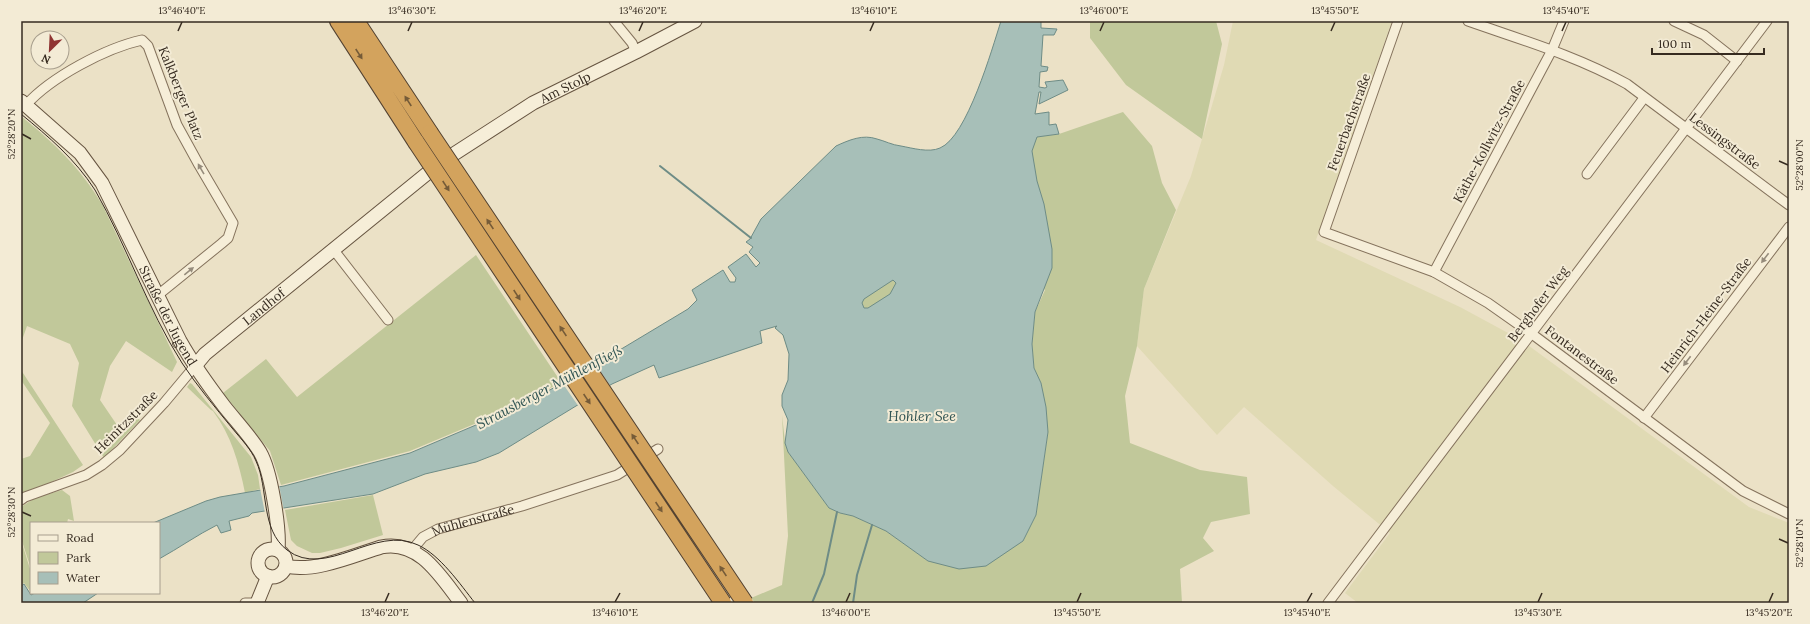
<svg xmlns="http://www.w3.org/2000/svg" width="1810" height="624" font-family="Lora,serif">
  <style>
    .farmland { fill: #e0dab4 }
    .green { fill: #c1c89a }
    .water { fill: #a7bfb8; stroke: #6e8c86; fill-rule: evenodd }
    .pier { fill: #ebe1c6 }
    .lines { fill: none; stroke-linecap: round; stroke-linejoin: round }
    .stream { stroke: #6e8c86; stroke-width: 2 }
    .street-casing { stroke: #85735d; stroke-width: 11 }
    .secondary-casing { stroke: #665440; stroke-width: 15 }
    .highway-casing { stroke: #534231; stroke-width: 18 }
    .street { stroke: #f6eed8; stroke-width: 9 }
    .secondary { stroke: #f6eed8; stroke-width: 13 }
    .highway { stroke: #d3a35d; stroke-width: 16 }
    .tram { stroke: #362b20; stroke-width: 1 }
    .highway-bridge-casing { stroke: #534231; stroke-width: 18; stroke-linecap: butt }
    .highway-bridge { stroke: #d3a35d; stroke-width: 16 }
    .oneway { fill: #755b38 }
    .oneway2 { fill: #968c7c }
    .ticks { fill: none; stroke: #362b20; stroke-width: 1.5 }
    .labels { text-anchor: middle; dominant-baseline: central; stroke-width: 4; stroke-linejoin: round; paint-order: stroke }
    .street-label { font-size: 13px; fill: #362b20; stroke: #f3ebd5 }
    .water-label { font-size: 14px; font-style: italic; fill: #305453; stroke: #f3ebd5 }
    .neatline { fill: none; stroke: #362b20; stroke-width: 1.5 }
    .ticks-label { font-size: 10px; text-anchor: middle; fill: #362b20 }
  </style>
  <rect width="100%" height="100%" fill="#ebe1c6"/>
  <!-- farmland -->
  <path class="farmland" d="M1233 21H1392L1316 240 1460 307 1521 340 1749 507 1789 523V603H1358L1345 593 1390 533 1333 486 1244 407 1217 435 1137 346 1144 289 1191 176 1224 65Z"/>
  <!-- green -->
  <path class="green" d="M1090 21H1216L1222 44 1202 139 1126 85 1090 38Z
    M1123 112 1152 146 1162 183 1176 210 1144 289 1137 346 1125 396 1130 443 1200 470 1247 477 1250 514 1211 522 1203 538 1214 551 1180 569 1182 603H755L751 598 782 585 788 536 782 415 785 442 788 452 829 508 840 513 853 516 886 531 928 561 1005 552 1023 541 1036 515 1048 432 1041 383 1034 368 1032 344 1035 312 1045 290 992 239 789 354 783 335 777 329 1036 137 1059 134Z
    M21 116C55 144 80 167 103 206L177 362 172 372 126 341 110 366 100 400 117 425 132 414 140 420 104 458 72 406 79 363 70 344 27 326 21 343Z
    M476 255 561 382 522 404 410 451 281 485 270 451 223 393 266 359 297 397Z
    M21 370 83 465 73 472 21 496V459L30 456 50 423 21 380Z
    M190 383 192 384 251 457 258 475 260 489 245 493C239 463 231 435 213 411L211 410 187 387Z
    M62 490 70 496 74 521 68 519 67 523H31V569L21 538V507L35 498Z
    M373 495 383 535 341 548 320 553H312L297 546 291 540 285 510Z
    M21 540 31 572V592L24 583 21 585Z"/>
  <!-- water -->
  <path class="water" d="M1001 21H1041V28L1057 29 1054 35H1043L1041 66 1048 67 1047 71 1040 72 1039 87 1045 88 1047 87 1045 82 1063 80 1068 90 1039 104 1041 92H1039L1035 114 1049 112V125L1056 124 1059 134 1037 137 1032 151 1037 181 1044 204 1052 249V268L1035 312 1032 344 1034 368 1041 383 1046 407 1048 432 1036 515 1023 541 986 566 959 569 928 561 886 531 853 516 840 513 829 508 788 452 785 443 788 420 782 406V395L788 380 789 354 783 335 775 328 777 326 760 331 762 343 659 378 654 365 612 384 499 453 476 462 425 474 373 494 252 513 249 516 229 521 231 530 221 533 217 525C197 535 179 548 159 559V523H153L206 501 220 497 284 486 410 453 523 405 598 363 688 309 697 300 692 290 723 270 730 282H735L736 278 728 267 746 254 756 267 760 263 749 252 753 247 746 242 750 239 761 219 836 146C849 140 863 134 877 139 885 141 892 145 901 146 912 148 929 153 940 148 967 137 992 49 1001 21ZM893 280 896 283 890 294 868 308H864L862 303 864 299Z
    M24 584 31 595 35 593H98L83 603H21V586Z"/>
  <!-- pier -->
  <path class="pier" d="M595 363 611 387 579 407 561 381Z
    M279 485 284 511 265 513 260 488Z"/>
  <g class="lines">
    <!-- stream -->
    <path class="stream" d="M660 166 751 238
      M812 603 824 574 837 512
      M853 603 857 575 872 525"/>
    <!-- street casing -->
    <g class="street-casing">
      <g id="street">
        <path d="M614 21 632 43 636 52"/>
        <path d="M1398 21 1324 232 1434 272 1488 303 1532 334 1743 491 1789 514"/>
        <path d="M1468 21C1522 40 1577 56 1627 84L1789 205"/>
        <path d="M1674 21 1704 35 1737 61"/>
        <path d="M26 105C51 77 106 48 142 40L148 46 177 125 199 165 233 223 228 238 221 244 158 295"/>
        <path d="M1587 174 1644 98"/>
        <path d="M333 249 388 320"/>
        <path d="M1434 272 1552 50 1564 21"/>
        <path d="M1644 418 1789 227"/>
        <path d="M21 500 25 497 86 475 102 465 120 450 164 403 195 366"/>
        <path id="s1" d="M412 550 423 537 438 529 522 506 617 475 658 449"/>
        <path d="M245 603H257"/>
        <path d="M1328 603 1767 21"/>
      </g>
    </g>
    <!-- secondary casing -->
    <g class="secondary-casing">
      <g id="secondary">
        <path id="s2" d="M21 101 80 153 102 183 180 341C193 364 208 385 224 406 235 420 251 437 260 452 271 471 280 528 278 550"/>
        <path id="s3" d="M195 366 205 354 216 345 440 163 533 103 636 52 695 21"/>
        <circle cx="272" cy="563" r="14"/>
        <path d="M286 566C314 573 355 555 381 547 419 539 441 577 461 603"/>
        <path d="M257 603 268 576"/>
      </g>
    </g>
    <!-- highway casing -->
    <g class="highway-casing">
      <path id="highway" d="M338 21 416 142
        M356 21 430 133"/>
    </g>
    <!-- street -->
    <use href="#street" class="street"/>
    <!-- secondary -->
    <use href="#secondary" class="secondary"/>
    <!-- highway -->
    <use href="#highway" class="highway"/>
    <!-- tram -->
    <path class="tram" d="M21 114C49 137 75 159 95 190 127 246 147 308 182 363 197 386 215 407 232 428 241 439 251 449 256 461 269 489 260 529 287 550 326 580 375 524 418 545 440 555 460 584 475 603"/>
    <!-- highway-bridge casing -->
    <g class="highway-bridge-casing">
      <path id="highway-bridge" d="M430 133 745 603
        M416 142 723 603"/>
    </g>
    <!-- highway-bridge -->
    <use href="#highway-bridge" class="highway-bridge"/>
  </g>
  <!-- one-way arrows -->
  <defs><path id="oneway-solid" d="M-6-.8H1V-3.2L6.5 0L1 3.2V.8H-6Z"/></defs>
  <g class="oneway">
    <use href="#oneway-solid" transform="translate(359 54) rotate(57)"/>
    <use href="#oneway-solid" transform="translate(408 101) rotate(-123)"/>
    <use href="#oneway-solid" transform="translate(446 186) rotate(57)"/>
    <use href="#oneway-solid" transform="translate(490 224) rotate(-124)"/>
    <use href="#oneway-solid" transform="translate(517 295) rotate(57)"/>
    <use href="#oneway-solid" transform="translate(563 331) rotate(-124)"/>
    <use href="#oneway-solid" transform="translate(587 399) rotate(56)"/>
    <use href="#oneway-solid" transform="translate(635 439) rotate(-124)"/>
    <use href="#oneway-solid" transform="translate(659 507) rotate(56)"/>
    <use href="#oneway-solid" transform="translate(723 571) rotate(-124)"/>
  </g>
  <g class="oneway2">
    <use href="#oneway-solid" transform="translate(201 169) rotate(-120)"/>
    <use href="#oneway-solid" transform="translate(1765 258) rotate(127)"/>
    <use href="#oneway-solid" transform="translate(189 271) rotate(-39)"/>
    <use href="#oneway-solid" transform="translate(1687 361) rotate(127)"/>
  </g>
  <!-- ticks -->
  <path class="ticks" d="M178 31 182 22M408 31 412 22M639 31 643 22M870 31 874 22M1100 31 1104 22M1331 31 1335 22M1562 31 1566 22M22 134 31 139M1779 161 1788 165M22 512 31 516M1779 539 1788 543M385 602 389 593M615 602 620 593M846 602 850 593M1077 602 1081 593M1307 602 1312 593M1538 602 1542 593M1769 602 1773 593"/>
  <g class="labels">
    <!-- street labels -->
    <g class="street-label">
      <text stroke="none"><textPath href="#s3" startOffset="465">Am Stolp</textPath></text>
      <text transform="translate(181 93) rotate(68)">Kalkberger Platz</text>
      <text transform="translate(1349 122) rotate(-70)">Feuerbachstraße</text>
      <text transform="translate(1489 141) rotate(-62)">Käthe-Kollwitz-Straße</text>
      <text transform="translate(1725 141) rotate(37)">Lessingstraße</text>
      <text transform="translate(1538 304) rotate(-53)">Berghofer Weg</text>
      <text stroke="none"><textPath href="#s3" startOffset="91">Landhof</textPath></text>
      <text stroke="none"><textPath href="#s2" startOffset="264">Straße der Jugend</textPath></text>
      <text transform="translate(1706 315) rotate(-53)">Heinrich-Heine-Straße</text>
      <text transform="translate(1582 355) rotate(37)">Fontanestraße</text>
      <text transform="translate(126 422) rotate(-45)">Heinitzstraße</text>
      <text stroke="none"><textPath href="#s1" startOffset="70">Mühlenstraße</textPath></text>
    </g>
    <!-- water labels -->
    <g class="water-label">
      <text transform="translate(549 387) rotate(-28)">Strausberger Mühlenfließ</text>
      <text x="922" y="416">Hohler See</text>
    </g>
  </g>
  <!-- border -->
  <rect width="1810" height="624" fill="none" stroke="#f3ebd5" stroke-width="44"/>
  <!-- legend -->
  <rect x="30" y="522" width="130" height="72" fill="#f3ebd5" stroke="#a79e8d"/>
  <rect x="38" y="535" width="20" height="6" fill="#f6eed8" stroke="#a79e8d"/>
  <text x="66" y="542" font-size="12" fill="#362b20">Road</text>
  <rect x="38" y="552" width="20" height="12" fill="#c1c89a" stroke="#a79e8d"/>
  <text x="66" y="562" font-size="12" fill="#362b20">Park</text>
  <rect x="38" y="572" width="20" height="12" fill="#a7bfb8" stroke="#a79e8d"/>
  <text x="66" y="582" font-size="12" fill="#362b20">Water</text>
  <!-- north arrow -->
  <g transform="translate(50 50) rotate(204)"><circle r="19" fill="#f3ebd5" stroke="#a79e8d"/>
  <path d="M0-3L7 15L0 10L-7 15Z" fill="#8f3432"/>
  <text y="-6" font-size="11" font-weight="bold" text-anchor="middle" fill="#362b20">N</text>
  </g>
  <!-- scale -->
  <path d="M1652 48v6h112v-6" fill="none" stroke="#362b20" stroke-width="2"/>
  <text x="1658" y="48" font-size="12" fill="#362b20" stroke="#f3ebd5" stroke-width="3" paint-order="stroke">100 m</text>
  <rect x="22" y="22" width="1766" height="580" class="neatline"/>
  <g class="ticks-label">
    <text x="182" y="14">13°46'40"E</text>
    <text x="412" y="14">13°46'30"E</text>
    <text x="643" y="14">13°46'20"E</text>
    <text x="874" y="14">13°46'10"E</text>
    <text x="1104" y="14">13°46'00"E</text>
    <text x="1335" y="14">13°45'50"E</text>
    <text x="1566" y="14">13°45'40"E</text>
    <text transform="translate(11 134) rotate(-90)" y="4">52°28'20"N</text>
    <text transform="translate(1799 165) rotate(-90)" y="4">52°28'00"N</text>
    <text transform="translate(11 512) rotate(-90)" y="4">52°28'30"N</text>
    <text transform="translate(1799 543) rotate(-90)" y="4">52°28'10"N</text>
    <text x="385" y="616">13°46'20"E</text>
    <text x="615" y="616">13°46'10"E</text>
    <text x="846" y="616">13°46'00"E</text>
    <text x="1077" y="616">13°45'50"E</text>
    <text x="1307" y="616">13°45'40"E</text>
    <text x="1538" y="616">13°45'30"E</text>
    <text x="1769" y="616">13°45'20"E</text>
  </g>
</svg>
